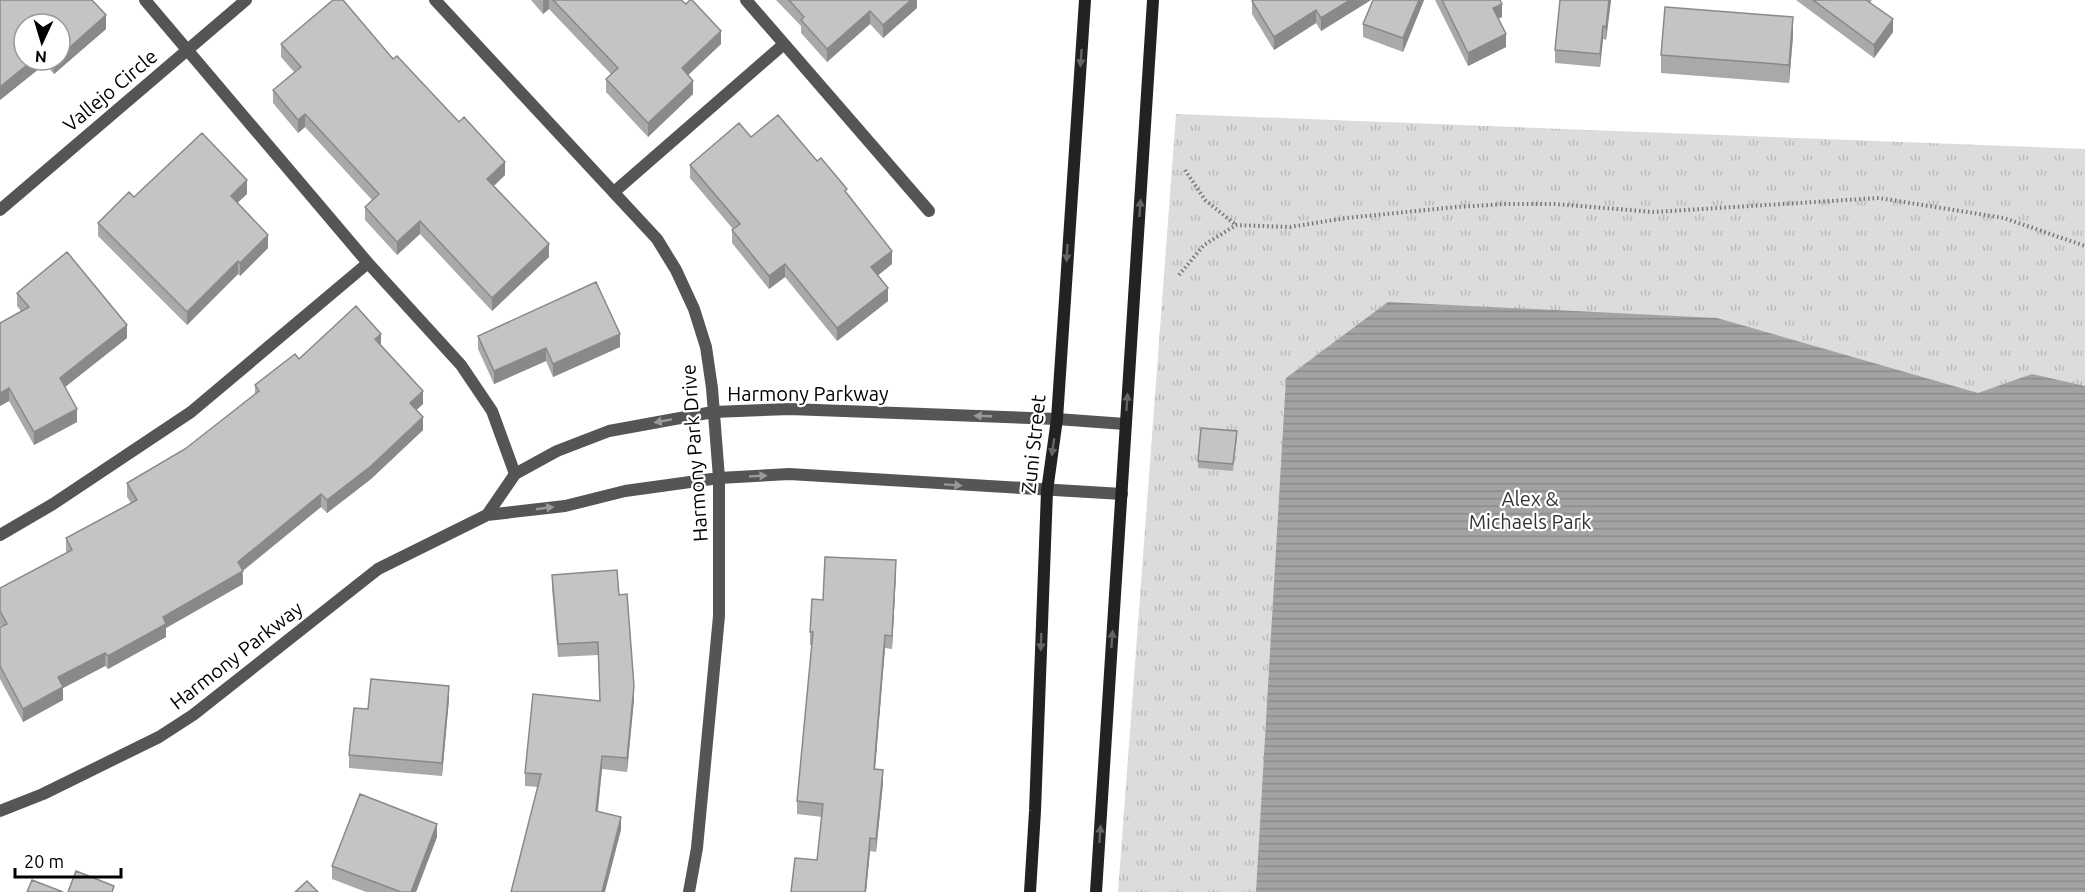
<svg xmlns="http://www.w3.org/2000/svg" width="2085" height="892" font-family="Ubuntu,sans-serif">
  <style>
    .grass { fill: url(#grass-tufts) }
    .water { fill: url(#water-rules) }
    .lines { fill: none; stroke-linecap: round; stroke-linejoin: round }
    .path { stroke: #777; stroke-width: 4; stroke-dasharray: 1.5 3; stroke-linecap: butt }
    .service { stroke: #555; stroke-width: 12 }
    .minor { stroke: #555; stroke-width: 12 }
    .secondary { stroke: #222; stroke-width: 12 }
    .wall { fill: #a9a9a9; fill-rule: evenodd }
    .shaded-wall { fill: #898989 }
    .building { fill: #c4c4c4; stroke: #898989; stroke-width: 1.5 }
    .oneway { fill: #646464 }
    .oneway2 { fill: #999 }
    .labels { text-anchor: middle; dominant-baseline: central; stroke-width: 4.5; stroke-linejoin: round; paint-order: stroke }
    .street-label { font-size: 20px; fill: #000; stroke: #fff }
    .park-label { font-size: 20px; fill: #333; stroke: #fff }
  </style>
  <defs>
    <pattern id="grass-tufts" width="24" height="20" patternUnits="userSpaceOnUse" patternTransform="scale(1.5)"><rect width="24" height="20" fill="#dcdcdc"/><path d="M3 7l-1-3M5 7V3M7 7l1-3M15 17l-1-3M17 17v-4M19 17l1-3" fill="none" stroke="#bbb"/></pattern>
    <pattern id="water-rules" width="6" height="5" patternUnits="userSpaceOnUse" patternTransform="scale(1.5)"><rect width="6" height="5" fill="#a3a3a3"/><path d="M0 2.5h6" fill="none" stroke="#8b8b8b"/></pattern>
  </defs>
  <rect width="100%" height="100%" fill="#fff"/>
  <!-- grass -->
  <path class="grass" d="M1176 114 2085 149V892H1118Z"/>
  <!-- water -->
  <path class="water" d="M1388 302 1717 318 1978 393 2032 374 2085 386V892H1256L1286 378Z"/>
  <g class="lines">
    <!-- path -->
    <path class="path" d="M1185 170 1205 200 1236 225
      M1179 275 1204 245 1236 225 1290 227 1346 218 1456 207 1506 204H1555L1654 212 1879 198 2004 218 2085 246"/>
    <!-- service -->
    <path class="service" d="M145 0 368 263 461 365 492 411 515 474
      M746 0 929 211
      M614 192 784 44
      M0 535 53 504 191 412 368 263"/>
    <!-- minor -->
    <path class="minor" d="M435 0 657 239 676 270 694 309 706 347 712 388 719 478V616L697 848 689 892
      M0 210 246 0
      M487 515 515 474 557 451 609 431 713 412 790 409 1057 419 1125 424
      M0 811 43 794 159 737 193 715 378 569 487 515 565 506 625 491 719 478 789 474 1122 494"/>
    <!-- secondary -->
    <path class="secondary" d="M1030 892 1035 811 1047 491 1057 419 1085 0
      M1096 892 1153 0"/>
  </g>
  <!-- wall -->
  <path class="wall" d="M0 0H92L106 15V29L54 74 45 64 0 100ZM24 24H60V60H24Z
    M531 0H681L721 44 688 75 693 94 648 137 606 92V79L611 74 549 9 543 14Z
    M776 0H917V8L883 38 870 24 827 62 801 33V26Z
    M1254 0H1371L1321 31 1316 23 1274 50 1252 14V1Z
    M1424 0 1403 52 1363 37V24Z
    M1435 0H1500L1502 17 1498 19 1506 47 1468 66Z
    M1560 0H1611L1606 40 1603 39 1600 67 1555 63V50Z
    M1796 0H1872L1870 3 1893 32 1874 58Z
    M1793 36 1789 83 1661 73V55Z
    M281 44 393 59 505 175 494 186 549 257 492 311 420 234 397 255 365 220V207L372 200 305 127 298 133 273 103V90L294 72 281 57Z
    M751 137 817 161 847 194 892 264 878 275 888 301 837 341 785 277 769 289 732 243V230L733 229 690 178V165Z
    M247 194 237 203 268 248 240 276 238 274 187 325 98 236V223L134 197Z
    M17 293 127 338 65 387 77 422 34 445 9 401 0 406 21 311 17 306Z
    M478 336 620 347 553 377 546 361 494 384 478 349Z
    M381 345 423 404 416 410 423 430 371 479 327 513 321 507 243 571V584L166 628V637L108 669 105 666 63 688V700L23 722 0 679V627H1L0 624V588L67 553 66 551V538L131 503 127 497V483L185 449 255 394V385L299 359Z
    M1237 437 1233 471 1198 468V461Z
    M896 573 892 649 885 648 875 769 883 783 876 852 870 851 866 892H791L817 860 822 817 797 814V801L812 645H810V632L823 600Z
    M552 575 619 595 634 699 627 772 602 769 598 811 621 830 538 787 525 786V773L600 701 598 655 558 657 552 588Z
    M449 699 442 776 349 768V755L368 709Z
    M437 837 416 892H366L332 879V866Z"/>
  <!-- shaded-wall -->
  <path class="shaded-wall" d="M544 0H549V9L543 14V1Z
    M911 0H917V8L883 38V25Z
    M1350 0H1371L1321 31V18Z
    M1419 0H1424L1403 52V38Z
    M1609 0H1611L1606 40V27Z
    M1502 4V17L1493 21V8Z
    M1316 10V23L1274 50V37Z
    M870 11V24L827 62V49Z
    M106 15V29L54 74V61L55 60H60V56Z
    M1793 17V36L1789 83V65Z
    M1893 19V32L1874 58V45Z
    M1603 26V39L1600 67V54Z
    M721 31V44L682 81V68Z
    M1506 34V47L1468 66V53Z
    M33 60H45V64L0 100V87Z
    M693 81V94L648 137V123Z
    M305 114V127L298 133V120Z
    M505 162V175L487 192V179Z
    M247 180V194L231 209V196Z
    M420 221V234L397 255V242Z
    M268 235V248L240 276V263Z
    M549 244V257L492 311V298Z
    M892 251V264L871 281V267Z
    M238 261V274L187 325V312Z
    M785 264V277L769 289V276Z
    M888 288V301L837 341V328Z
    M127 325V338L60 391V378Z
    M381 334V347L375 339Z
    M620 334V347L553 377V364Z
    M546 348V361L494 384V371Z
    M9 388V401L0 406V393Z
    M423 391V404L410 416V403Z
    M77 409V422L34 445V432Z
    M423 417V430L371 479 327 513V500Z
    M321 494V507L242 571 243 584 166 628V637L108 669V656L163 617 238 562Z
    M896 560V573L892 649V636Z
    M885 635V648L874 782V769Z
    M105 653V666L63 688V700L23 722V709L58 677Z
    M449 686V699L442 776V763Z
    M634 686V699L627 772V758Z
    M602 756V769L596 824V811Z
    M883 770V783L876 852V839Z
    M621 817V830L605 892H602Z
    M437 824V837L416 892H411Z
    M870 838V851L866 892H865Z"/>
  <!-- building -->
  <path class="building" d="M0 0H92L106 15 60 56V24H24V60H33L0 87Z
    M333 0H343L393 59 397 56 459 122 464 117 505 162 487 179 549 244 492 298 420 221 397 242 365 207 379 194 305 114 298 120 273 90 301 67 281 44Z
    M553 0H681L686 4 690 0H692L721 31 682 68 693 81 648 123 606 79 618 68Z
    M789 0H911L883 25 870 11 827 49 801 20 804 17Z
    M1254 0H1350L1321 18 1316 10 1274 37 1252 1Z
    M1373 0H1419L1403 38 1363 24Z
    M1442 0H1500L1502 4 1493 8 1506 34 1468 53Z
    M1560 0H1609L1606 27 1603 26 1600 54 1555 50Z
    M1813 0H1866L1893 19 1874 45Z
    M1665 7 1793 17 1789 65 1661 55Z
    M778 115 817 161 821 158 847 189 845 191 892 251 871 267 888 288 837 328 785 264 769 276 732 230 740 224 690 165 739 123 751 137Z
    M202 133 247 180 231 196 268 235 240 263 238 261 187 312 98 223 129 192 134 197Z
    M67 252 127 325 60 378 77 409 34 432 9 388 0 393V323L29 307 17 293Z
    M596 282 620 334 553 364 546 348 494 371 478 336Z
    M356 306 381 334 375 339 423 391 410 403 423 417 371 466 327 500 321 494 238 562 243 571 163 617 166 624 108 656 105 653 58 677 63 687 23 709 0 666V627L7 624 0 611V588L72 550 66 538 137 500 127 483 185 449 259 391 255 385 295 354 299 359Z
    M1201 428 1237 431 1233 464 1198 461Z
    M825 557 896 560 892 636 885 635 874 769 883 770 876 839 870 838 865 892H791L795 858 817 860 823 804 797 801 813 632H810L812 599 823 600Z
    M617 570 619 595 627 594 634 686 627 758 602 756 596 811 621 817 602 892H511L541 774 525 773 533 694 600 701 598 642 558 644 552 575Z
    M371 679 449 686 442 763 349 755 354 708 368 709Z
    M360 794 437 824 411 892H401L332 866Z
    M76 871 114 886 112 892H68Z
    M32 880 63 892H27Z
    M307 881 318 892H295Z"/>
  <!-- one-way arrows -->
  <defs><path id="oneway-solid" d="M-6-.8H1V-3.2L6.5 0L1 3.2V.8H-6Z" transform="scale(1.5)"/></defs>
  <g class="oneway">
    <use href="#oneway-solid" transform="translate(1081 58) rotate(94)"/>
    <use href="#oneway-solid" transform="translate(1140 208) rotate(-86)"/>
    <use href="#oneway-solid" transform="translate(1067 253) rotate(93)"/>
    <use href="#oneway-solid" transform="translate(1127 402) rotate(-86)"/>
    <use href="#oneway-solid" transform="translate(1053 447) rotate(98)"/>
    <use href="#oneway-solid" transform="translate(1112 639) rotate(-86)"/>
    <use href="#oneway-solid" transform="translate(1041 642) rotate(92)"/>
    <use href="#oneway-solid" transform="translate(1100 834) rotate(-86)"/>
  </g>
  <g class="oneway2">
    <use href="#oneway-solid" transform="translate(983 416) rotate(-178)"/>
    <use href="#oneway-solid" transform="translate(663 421) rotate(170)"/>
    <use href="#oneway-solid" transform="translate(758 476) rotate(-3)"/>
    <use href="#oneway-solid" transform="translate(953 485) rotate(4)"/>
    <use href="#oneway-solid" transform="translate(545 508) rotate(-8)"/>
  </g>
  <g class="labels">
    <!-- street labels -->
    <g class="street-label">
      <text transform="translate(110 90) rotate(-40)">Vallejo Circle</text>
      <text x="808" y="393">Harmony Parkway</text>
      <text transform="translate(1033 444) rotate(-84)">Zuni Street</text>
      <text transform="translate(694 453) rotate(-94)">Harmony Park Drive</text>
      <text transform="translate(236 655) rotate(-38)">Harmony Parkway</text>
    </g>
    <!-- park labels -->
    <g class="park-label">
      <text x="1530" y="498">Alex &amp;<tspan x="1530" dy="23">Michaels Park</tspan></text>
    </g>
  </g>
  <!-- north arrow -->
  <g transform="translate(42 42) rotate(184)"><circle r="28" fill="#ffffff" stroke="#999999" stroke-width="1.5"/>
  <path d="M0-4.5L10 22L0 15L-10 22Z" fill="#000000"/>
  <text y="-9" font-size="16" font-weight="bold" text-anchor="middle" fill="#000000">N</text>
  </g>
  <!-- scale -->
  <path d="M15 868v9h106v-9" fill="none" stroke="#000000" stroke-width="3"/>
  <text x="24" y="868" font-size="18" fill="#000000" stroke="#ffffff" stroke-width="4.5" paint-order="stroke">20 m</text>
</svg>
